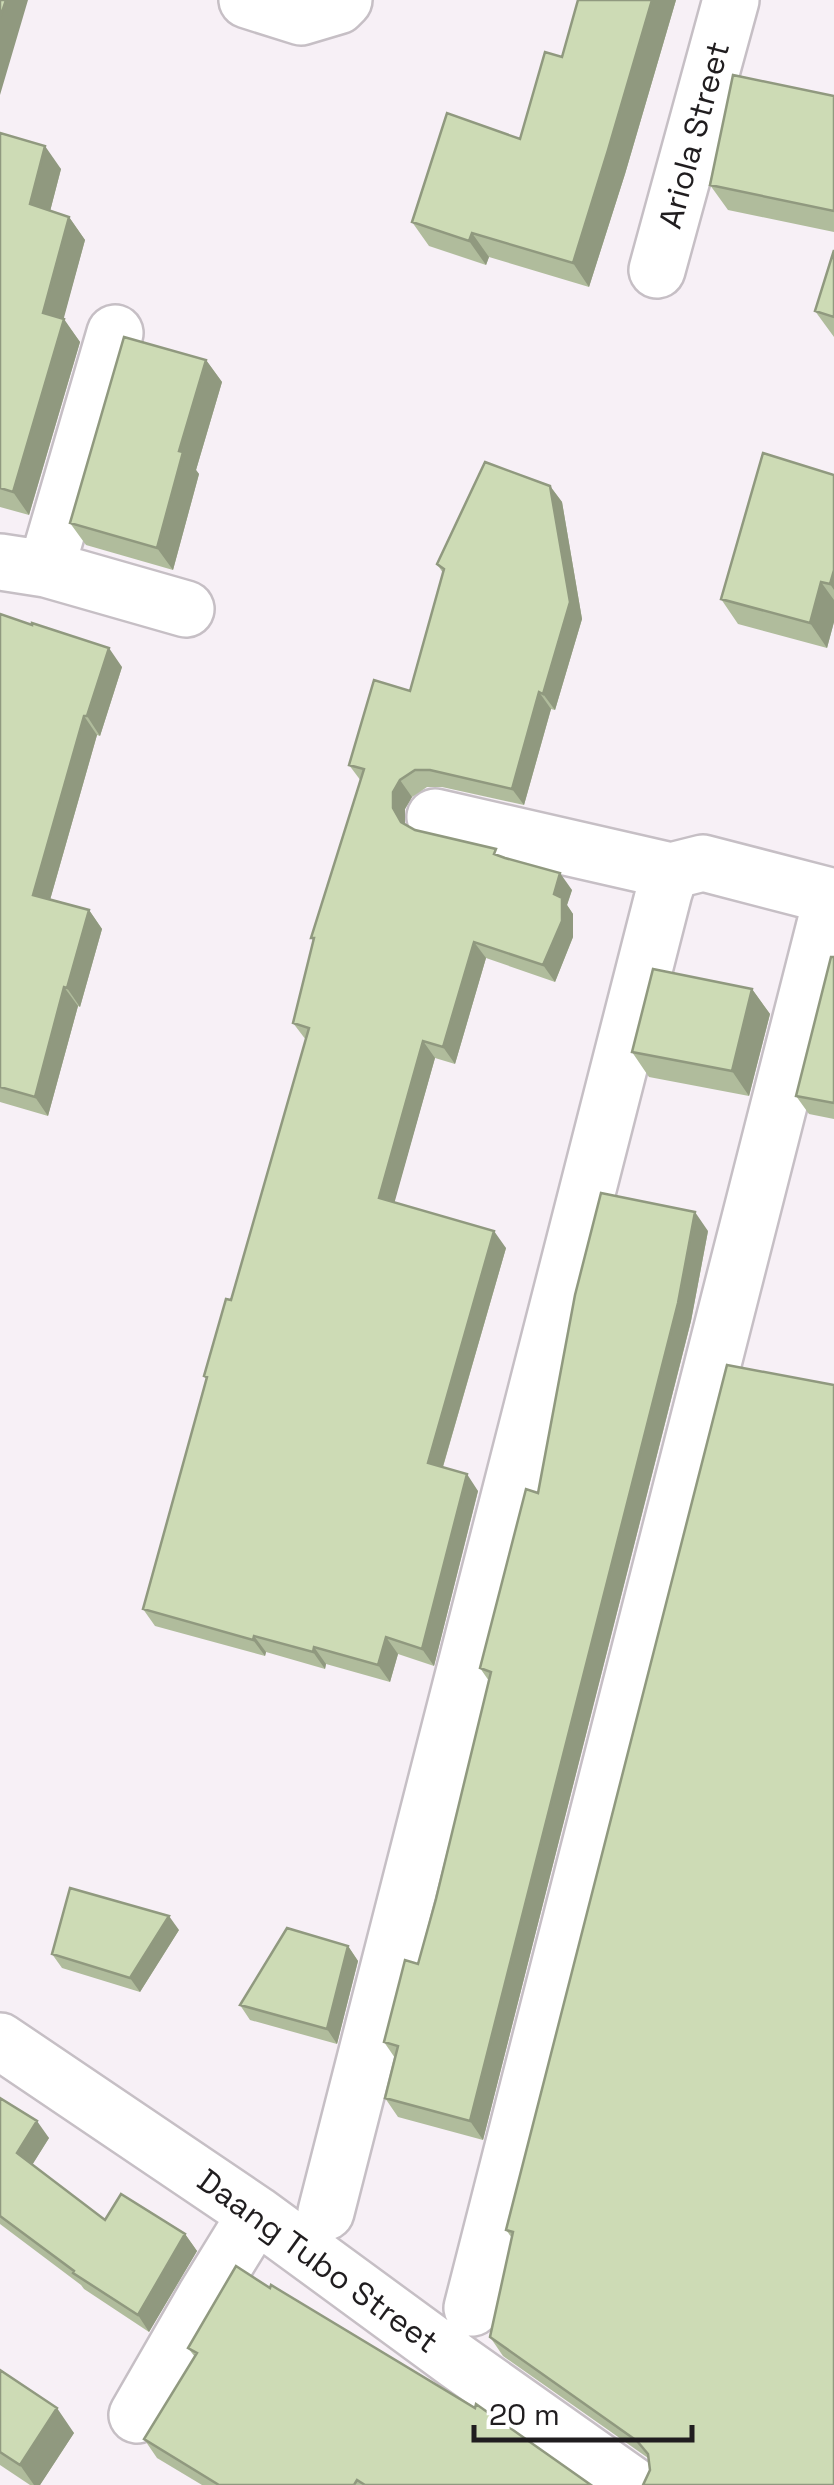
<svg xmlns="http://www.w3.org/2000/svg" width="834" height="2485" font-family="'Space Grotesk',sans-serif">
  <style>
    .lines { fill: none; stroke-linecap: round; stroke-linejoin: round }
    .minor-casing { stroke: #c6bfc5; stroke-width: 60 }
    .minor { stroke: #fff; stroke-width: 55 }
    .wall { fill: #b0bc9c }
    .shaded-wall { fill: #90997f }
    .building { fill: #cddbb5; stroke: #90997f; stroke-width: 2.5 }
    .labels { text-anchor: middle; dominant-baseline: central; stroke-width: 8; stroke-linejoin: round; paint-order: stroke }
    .street-label { font-size: 32px; fill: #201d1f; stroke: #fff }
  </style>
  <rect width="100%" height="100%" fill="#f7f0f6"/>
  <g class="lines">
    <!-- minor casing -->
    <g class="minor-casing">
      <path id="minor" d="M247 0 301 17 338 6 344 0
        M657 270 731 0
        M0 562 46 569 186 609
        M46 569 115 333
        M435 817 671 871
        M0 2041 256 2214 458 2362 632 2485
        M326 2212 664 892 671 871 703 863 834 897
        M472 2308 832 897
        M137 2415 205 2297 256 2214"/>
    </g>
    <!-- minor -->
    <use href="#minor" class="minor"/>
  </g>
  <!-- wall -->
  <path class="wall" d="M578 0H676L625 174 589 287 489 257 486 265 429 246 412 222 520 139 562 57Z
    M834 96V232L728 210 710 185Z
    M0 133 61 169 50 211 69 217 85 240 63 319 80 342 29 515 0 507Z
    M834 250V337L815 311Z
    M206 360 222 382 196 470 199 474 173 570 86 545 70 523Z
    M834 475V622L827 648 738 624 721 599Z
    M550 486 562 502 582 619 555 710 551 709 524 805 442 787H427L412 797 405 809V824L415 830 501 856 572 890 567 905 573 914V937L555 982 486 958 455 1064 435 1058 394 1202 506 1248 443 1467 478 1491 434 1666 398 1654 390 1682 326 1664 325 1669 266 1652 265 1656 155 1626 143 1609 206 1379 204 1376 231 1300 306 1040 293 1023 313 940 311 938 361 781 349 765 410 691 443 573 437 564Z
    M0 614 122 667 100 736 97 735 50 900 89 910 102 929 80 1007 78 1006 48 1116 0 1102Z
    M834 957V1119L809 1114 796 1096Z
    M752 989 770 1014 749 1096 649 1077 632 1052Z
    M708 1231 691 1321 483 2140 398 2117 385 2098 395 2058 384 2042 418 1964 436 1899 489 1681 480 1668 538 1493Z
    M834 1385V2485L645 2484 650 2470 648 2458 503 2356 490 2337 512 2238 506 2230Z
    M179 1930 140 1992 62 1968 52 1954Z
    M348 1946 358 1961 337 2044 250 2020 240 2005Z
    M0 2098 49 2138 32 2165 105 2220 185 2234 197 2251 149 2332 84 2289 81 2285 0 2224Z
    M270 2288 591 2485H202L157 2458 144 2439 195 2357 188 2348Z
    M0 2370 74 2433 40 2485H30L0 2465Z"/>
  <!-- shaded-wall -->
  <path class="shaded-wall" d="M6 0H28L0 95V18Z
    M652 0H676L625 174 589 287 573 263Z
    M45 146 61 169 46 227 30 204Z
    M69 217 85 240 59 336 43 313Z
    M472 233 489 257 486 265 469 241Z
    M64 319 80 342 29 515 13 492Z
    M206 360 222 382 196 470 199 474 173 570 157 548 179 451Z
    M550 486 562 502 582 619 555 710 543 694Z
    M834 571V590L830 584Z
    M821 582 834 600V622L827 648 810 623Z
    M109 648 122 667 100 736 87 716Z
    M539 692 551 709 524 805 512 789Z
    M84 716 97 735 46 914 33 895Z
    M400 780 412 797 405 809V825L413 839 393 808V792Z
    M560 873 572 890 567 905 573 914V937L555 982 543 965 554 894Z
    M89 910 102 929 80 1007 67 988Z
    M474 942 486 958 455 1064 443 1047Z
    M64 987 78 1006 48 1116 35 1097Z
    M752 989 770 1014 749 1096 732 1071Z
    M423 1041 435 1058 391 1215 379 1198Z
    M695 1212 708 1231 691 1321 483 2140 470 2121Z
    M494 1231 506 1248 439 1480 428 1463Z
    M467 1474 478 1491 434 1666 422 1649Z
    M254 1636 266 1652 265 1656 253 1640Z
    M386 1637 398 1654 390 1682 378 1665Z
    M314 1647 326 1664 325 1669 313 1652Z
    M169 1916 179 1930 140 1992 130 1978Z
    M348 1946 358 1961 337 2044 327 2029Z
    M37 2121 49 2138 29 2170 17 2153Z
    M185 2234 197 2251 149 2332 138 2315Z
    M57 2408 74 2433 40 2485H34L20 2465Z"/>
  <!-- building -->
  <path class="building" d="M0 0H6L0 18Z
    M578 0H652L608 150 573 263 472 233 469 241 412 222 447 113 520 139 545 52 562 57Z
    M733 75 834 96V211L710 185Z
    M0 133 45 146 30 204 69 217 43 313 64 319 13 492 0 488Z
    M834 250V317L815 311Z
    M124 337 206 360 179 451 183 452 157 548 70 523Z
    M763 453 834 475V570L830 584 821 582 810 623 721 599Z
    M485 462 550 486 570 602 543 694 539 692 512 789 430 770H415L400 780 393 792V808L401 822 415 830 496 849 494 854 505 858 560 873 554 894 562 898V921L543 965 474 942 443 1047 423 1041 379 1198 494 1231 428 1463 467 1474 422 1649 386 1637 378 1665 314 1647 313 1652 254 1636 253 1640 143 1609 207 1377 204 1376 226 1299 231 1300 309 1028 293 1023 314 938H311L364 769 349 765 374 680 410 691 444 569 437 564Z
    M0 614 32 625V623L109 648 87 716H84L33 895 89 910 67 988 64 987 35 1097 0 1087Z
    M831 957H834V1103L796 1096Z
    M653 969 752 989 732 1071 632 1052Z
    M601 1193 695 1212 678 1303 470 2121 385 2098 398 2046 384 2042 405 1960 418 1964 436 1899 491 1672 480 1668 526 1489 538 1493 575 1295Z
    M727 1365 834 1385V2485H643L650 2470 648 2454 637 2441 490 2337 513 2232 506 2230Z
    M70 1888 169 1916 130 1978 52 1954Z
    M287 1928 348 1946 327 2029 240 2005Z
    M0 2098 37 2121 17 2153 105 2220 121 2194 185 2234 138 2315 73 2273 74 2271 0 2216Z
    M236 2266 270 2288 271 2285 475 2408 476 2404 591 2485H365L357 2480 354 2485H219L144 2439 197 2353 188 2348Z
    M0 2370 57 2408 20 2465 0 2452Z"/>
  <g class="labels">
    <!-- street labels -->
    <g class="street-label">
      <text transform="translate(694 135) rotate(-75)">Ariola Street</text>
      <text transform="translate(318 2261) rotate(36)">Daang Tubo Street</text>
    </g>
  </g>
  <!-- scale -->
  <path d="M474 2425v15h218v-15" fill="none" stroke="#201d1f" stroke-width="5"/>
  <text x="489" y="2425" font-size="30" fill="#201d1f" stroke="#ffffff" stroke-width="8" paint-order="stroke">20 m</text>
</svg>
